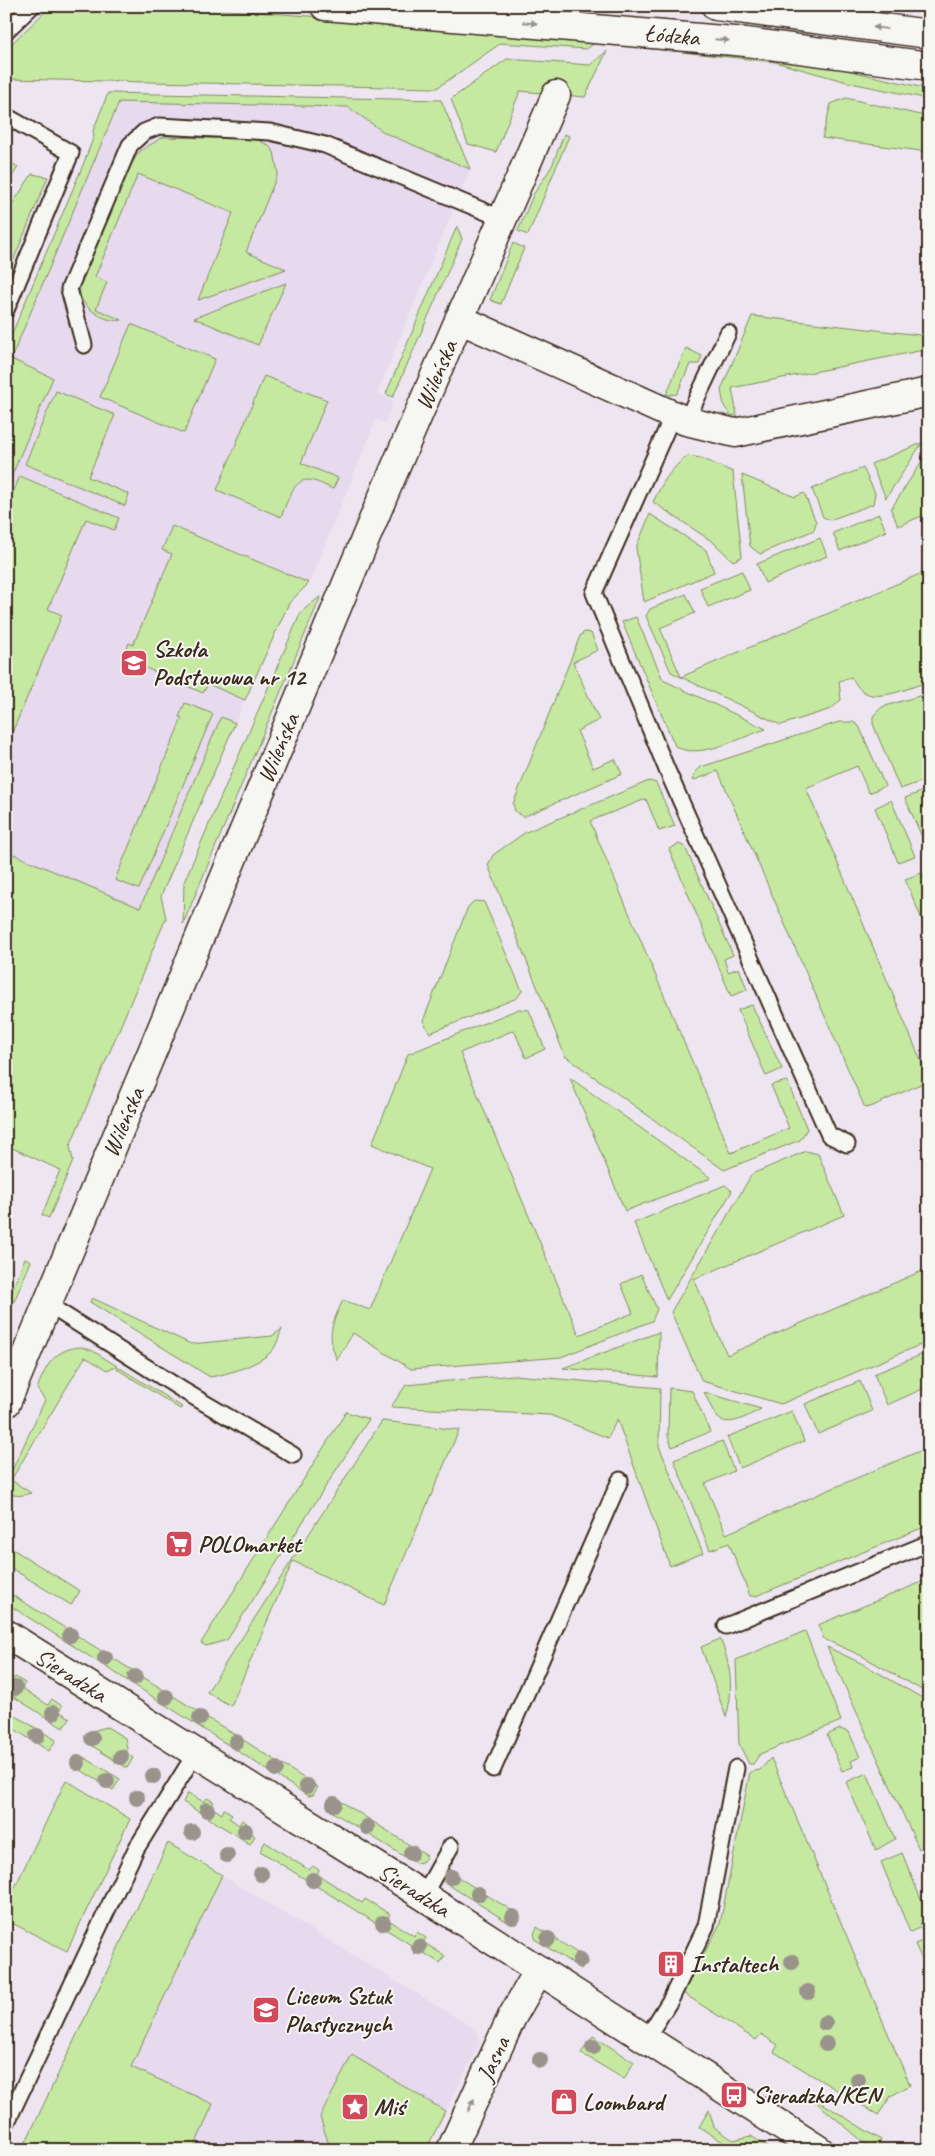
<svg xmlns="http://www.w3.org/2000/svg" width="935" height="2156" font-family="Caveat,sans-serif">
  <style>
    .built { fill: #e7d9ee }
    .green { fill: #c6e9a2; stroke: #808a60 }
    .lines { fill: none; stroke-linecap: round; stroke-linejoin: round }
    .lane-casing { stroke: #3b2a1e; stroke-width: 19 }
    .street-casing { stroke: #3b2a1e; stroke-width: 31 }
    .secondary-casing { stroke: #3b2a1e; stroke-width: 31 }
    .lane { stroke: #f6f6f2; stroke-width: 15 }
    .street { stroke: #f6f6f2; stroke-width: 28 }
    .secondary { stroke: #f6f6f2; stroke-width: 28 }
    .tree { fill: #9a938b }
    .oneway { fill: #989088 }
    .labels { text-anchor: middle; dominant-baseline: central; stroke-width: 4; stroke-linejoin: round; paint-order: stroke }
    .street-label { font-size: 24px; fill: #3b2a1e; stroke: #f6f6f2 }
    .poi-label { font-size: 24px; font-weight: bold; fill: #3b2a1e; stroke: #f6f6f2; text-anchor: start }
  </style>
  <rect width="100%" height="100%" fill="#ede5f0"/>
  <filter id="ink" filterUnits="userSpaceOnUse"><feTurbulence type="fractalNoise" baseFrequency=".02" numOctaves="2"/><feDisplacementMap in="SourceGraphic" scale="10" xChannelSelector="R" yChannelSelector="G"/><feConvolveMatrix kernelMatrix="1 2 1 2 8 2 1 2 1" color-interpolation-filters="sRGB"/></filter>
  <g filter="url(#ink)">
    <!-- built -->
    <path class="built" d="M119 102 348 107 385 133 470 169 377 393 394 401 385 423 376 420 309 583 289 603 235 723 161 896 166 918 70 1147 6 1120V371Z
      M168 1843 475 2029 480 2042 426 2150H178L165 2144 162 2150H22Z"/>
    <!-- green -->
    <path class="green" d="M51 6H175L603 38 586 49 501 43 437 88 8 79 6 78V49Z
      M626 39 807 61 929 89V99L851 83 775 62 626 46Z
      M607 51 585 97 520 91 496 152 468 144 451 99 507 59 590 65Z
      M108 93 441 100 470 169 385 133 348 107 119 102 11 359 53 378 6 489V348L83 165 94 136 93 131Z
      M846 98 929 117V152L822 138 831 104Z
      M564 134 569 136 528 235 518 231 533 195 552 166Z
      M163 137 256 139 268 145 274 152 278 173 246 252 286 269 198 300 233 213 138 174 95 277 107 282 96 309 122 320C107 323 88 311 81 298 79 294 80 288 80 282L130 166 140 151Z
      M6 160 18 167 6 187Z
      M32 174 48 177 6 278V214Z
      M457 226 462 239 393 397 386 394Z
      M513 243 524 248 501 304 490 300Z
      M286 283 258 345 194 318Z
      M752 316 929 336V349L732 388 737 415 731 416 724 406 721 390Z
      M131 324 215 359 184 433 100 397Z
      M686 348 702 356 699 364H690L677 394 666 395Z
      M264 376 327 400 301 463 338 478 333 489C326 486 315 480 307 480 292 480 286 506 281 517L217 490Z
      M56 391 115 415 88 477 129 494 125 506 25 464Z
      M922 443 886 498 871 464Z
      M929 450V513L898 526 891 509Z
      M688 456 701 458 733 472 742 557 733 561 713 542 653 502C662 484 671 467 688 456Z
      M863 468 875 493 873 504 830 520 823 517 812 489Z
      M742 475 795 497 804 493 816 522 814 530 760 554 750 546Z
      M20 476 119 518 114 530 86 519 48 609 62 615 6 747V509Z
      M650 514 706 550 714 572 644 602 636 548Z
      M879 514 886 531 840 551 833 533Z
      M172 526 309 583 289 603 245 700 208 684 203 693 123 658 129 643 133 645 172 554 162 550Z
      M820 538 827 556 765 583 757 564Z
      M929 570V681C912 687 879 702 864 692 858 689 855 682 851 677L839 681 841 700 831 709 781 725 681 677 671 672 646 616 650 609 686 594 695 613 660 628 681 677Z
      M742 571 750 590 708 607 700 588Z
      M321 596 183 924 184 882 301 612Z
      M636 617 663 680 766 729C742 737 698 761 675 746L622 622Z
      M584 632 591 633 598 650 573 662 599 720 577 731 593 768 615 759 622 774 523 817 515 811 513 804 580 636Z
      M929 693V779L900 789 873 724V716L882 707Z
      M185 703 213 714 139 889 115 880 182 718 179 717Z
      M221 717 235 723 161 896 166 918 70 1146 73 1161 49 1218 42 1215 60 1170 6 1145V851L140 908Z
      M839 722H853L859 726 885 786 869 793 857 766 806 788 929 1080 873 1106 865 1108 718 771 692 781 695 773 701 767Z
      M649 781 656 783 675 826 659 831 646 799 590 821 731 1153 789 1128 771 1085 787 1081 807 1129 800 1140 724 1170 565 1056 488 865 493 855 526 832Z
      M929 789V853L905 798Z
      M891 800 915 856 898 862 875 808Z
      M679 844 685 847 733 955 724 959 728 972 739 968 747 990 731 996 669 849Z
      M922 873 929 890 928 934 905 879Z
      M474 901 484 902 522 991 517 998 430 1033 423 1021 468 907Z
      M752 1005 782 1069 766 1076 738 1010Z
      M519 1009 529 1010 545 1049 526 1058 514 1030 460 1053 579 1335 633 1313 621 1284 641 1274 657 1309 652 1321 561 1357 411 1369 353 1333 337 1360C326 1334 332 1324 343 1300L370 1310 430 1169 372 1144 408 1054Z
      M570 1078 711 1178 625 1211Z
      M806 1151 818 1154 844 1215 694 1279 727 1355 929 1268V1341L781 1404 702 1381 671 1312 752 1174Z
      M725 1185 732 1191 667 1300 634 1223Z
      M25 1258 31 1261 6 1321V1306Z
      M92 1298 191 1344 272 1336 282 1329C279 1336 277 1345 272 1351 259 1365 228 1374 210 1377L90 1302Z
      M659 1332 658 1377 563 1368Z
      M82 1347 93 1351 182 1407 180 1409 114 1367 107 1370 85 1357 11 1480 31 1493C21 1496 15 1497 6 1492V1483L45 1400 37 1389C46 1365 55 1348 82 1347Z
      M928 1352 929 1386 887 1405 874 1374Z
      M514 1375 660 1388 659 1446 703 1553 670 1566 617 1419 608 1438 550 1415 391 1407 406 1385Z
      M860 1381 872 1411 818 1434 805 1404Z
      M669 1388 692 1391 710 1432 672 1447 668 1436Z
      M704 1392 761 1409C749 1415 729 1429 717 1417 712 1411 708 1399 704 1392Z
      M792 1411 804 1441 740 1468 727 1437Z
      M346 1412 369 1419 227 1640 206 1646 201 1643Z
      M382 1421 459 1430 384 1605 293 1561 231 1706 207 1692Z
      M722 1441 734 1471 705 1484 726 1534 929 1447V1525L756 1596H750L729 1543 710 1550 674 1460Z
      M6 1545 80 1591 71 1605 6 1565Z
      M929 1579V1694L862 1656 824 1639 818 1625Z
      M6 1591 318 1787 313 1795 308 1796 6 1603Z
      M805 1631 841 1721 760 1754 753 1764H749L739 1744 736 1660Z
      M720 1639C731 1664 734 1691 726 1717L701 1647Z
      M827 1647 863 1664 929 1702V1845L919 1849Z
      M6 1677 12 1681 15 1677 25 1683 22 1688 48 1705 52 1699 62 1706 59 1711 70 1718 63 1728 6 1692Z
      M6 1710 56 1740 49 1751 6 1724Z
      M107 1727 125 1738 128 1754 133 1758 127 1768 86 1742 92 1731Z
      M840 1729 849 1732 860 1757 851 1761 853 1767 842 1771 827 1735Z
      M80 1755 120 1779 113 1790 74 1766Z
      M771 1758 910 2085 891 2096 878 2115 774 2052 778 2045 761 2034 756 2040 683 1993 720 1924 750 1772 760 1770Z
      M867 1773 895 1839 876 1850 846 1782Z
      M66 1780 130 1819 67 1951 6 1920V1906Z
      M188 1793 204 1802 207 1798 214 1802 211 1807 222 1814 224 1809 232 1814 229 1818 239 1825 242 1820 251 1826 248 1831 255 1836 250 1844 183 1802Z
      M334 1797 427 1856 422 1862 415 1863 331 1811 329 1804Z
      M265 1842 309 1870 313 1866 319 1870 317 1874 362 1903 365 1899 390 1914 387 1919 414 1936 417 1932 426 1938 423 1942 445 1956 440 1963 260 1851Z
      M168 1843 222 1875 131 2067 213 2104 193 2150H178L165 2144 162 2150H22Z
      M902 1853 929 1919 920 1924 921 1927 910 1932 881 1862Z
      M443 1868 519 1915 514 1921H506L441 1880 440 1873Z
      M537 1927 588 1960 581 1969 536 1940 534 1934Z
      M929 1938V1975L915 1944Z
      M593 2036 634 2062 624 2079 581 2053Z
      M352 2055 445 2111 426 2150H345L328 2142 320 2117Z
      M803 2091 881 2140 875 2150H873Z
      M709 2110 714 2127 733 2140 751 2136 772 2150H736L699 2127Z"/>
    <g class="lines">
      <!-- lane casing -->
      <g class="lane-casing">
        <path id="lane" d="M6 31 32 6
          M6 116 71 153 6 310
          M84 345 69 289 130 145 144 132 159 126 270 132 325 145 503 219
          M673 415 594 593 667 770 829 1135 847 1144
          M686 421 728 333
          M47 1304 184 1391 293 1455
          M726 1626 929 1543
          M493 1769 620 1480
          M423 1896 451 1846
          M646 2039 671 1999 706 1926 736 1768
          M6 2124 136 1849 195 1754"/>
      </g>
      <!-- street casing -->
      <g class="street-casing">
        <path id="street" d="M459 319 686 421 735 433 929 392
          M6 1403 384 494 556 95
          M451 2150 512 2017 539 1970"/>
      </g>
      <!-- secondary casing -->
      <g class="secondary-casing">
        <path id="secondary" d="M325 6 746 42 929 66
          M716 6 929 34
          M6 1634 394 1877 819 2150"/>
      </g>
      <!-- lane -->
      <use href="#lane" class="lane"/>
      <!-- street -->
      <use href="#street" class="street"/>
      <!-- secondary -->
      <use href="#secondary" class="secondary"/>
    </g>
    <!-- trees -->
    <g class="tree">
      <circle cx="70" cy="1635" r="8"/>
      <circle cx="105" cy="1658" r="8"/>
      <circle cx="135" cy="1677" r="8"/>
      <circle cx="15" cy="1688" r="8"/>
      <circle cx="166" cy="1697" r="8"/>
      <circle cx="53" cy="1713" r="8"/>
      <circle cx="200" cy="1718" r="8"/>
      <circle cx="37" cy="1736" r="8"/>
      <circle cx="92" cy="1738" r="8"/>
      <circle cx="236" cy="1742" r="8"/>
      <circle cx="121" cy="1757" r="8"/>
      <circle cx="78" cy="1763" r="8"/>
      <circle cx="276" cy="1769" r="8"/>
      <circle cx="153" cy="1776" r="8"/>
      <circle cx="107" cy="1781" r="8"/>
      <circle cx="307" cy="1786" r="8"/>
      <circle cx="137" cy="1798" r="8"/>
      <circle cx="334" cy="1804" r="8"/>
      <circle cx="207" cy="1810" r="8"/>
      <circle cx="367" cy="1827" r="8"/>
      <circle cx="245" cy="1831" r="8"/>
      <circle cx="192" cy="1832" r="8"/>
      <circle cx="411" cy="1853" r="8"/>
      <circle cx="227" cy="1855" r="8"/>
      <circle cx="261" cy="1874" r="8"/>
      <circle cx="451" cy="1877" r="8"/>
      <circle cx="313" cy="1880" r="8"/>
      <circle cx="478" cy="1894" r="8"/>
      <circle cx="513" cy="1917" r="8"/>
      <circle cx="383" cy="1923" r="8"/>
      <circle cx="548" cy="1939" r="8"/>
      <circle cx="419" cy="1947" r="8"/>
      <circle cx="580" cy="1960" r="8"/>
      <circle cx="792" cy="1962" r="8"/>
      <circle cx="808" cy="1992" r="8"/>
      <circle cx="825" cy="2023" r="8"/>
      <circle cx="826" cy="2044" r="8"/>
      <circle cx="593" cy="2047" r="8"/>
      <circle cx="540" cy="2060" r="8"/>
      <circle cx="858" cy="2080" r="8"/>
    </g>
    <!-- one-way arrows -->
    <defs><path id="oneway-solid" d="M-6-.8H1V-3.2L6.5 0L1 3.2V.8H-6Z" transform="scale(1.25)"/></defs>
    <g class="oneway">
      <use href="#oneway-solid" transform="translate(530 23) rotate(5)"/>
      <use href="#oneway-solid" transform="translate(880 28) rotate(-173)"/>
      <use href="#oneway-solid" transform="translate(722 40) rotate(5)"/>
      <use href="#oneway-solid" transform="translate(471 2105) rotate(-65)"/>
    </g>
  </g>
  <!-- icons -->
  <defs>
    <g id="school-square" transform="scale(1.4375)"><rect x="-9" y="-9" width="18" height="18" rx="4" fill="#d1495b" stroke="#f6f6f2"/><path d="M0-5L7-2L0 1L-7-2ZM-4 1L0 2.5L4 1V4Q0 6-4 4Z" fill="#fff"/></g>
    <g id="supermarket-square" transform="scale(1.4375)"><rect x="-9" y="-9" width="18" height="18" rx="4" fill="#d1495b" stroke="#f6f6f2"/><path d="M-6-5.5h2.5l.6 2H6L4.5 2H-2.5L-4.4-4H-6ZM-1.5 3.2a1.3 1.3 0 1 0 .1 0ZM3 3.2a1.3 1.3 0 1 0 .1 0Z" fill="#fff"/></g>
    <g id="building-square" transform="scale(1.4375)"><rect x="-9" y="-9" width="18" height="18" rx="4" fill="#d1495b" stroke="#f6f6f2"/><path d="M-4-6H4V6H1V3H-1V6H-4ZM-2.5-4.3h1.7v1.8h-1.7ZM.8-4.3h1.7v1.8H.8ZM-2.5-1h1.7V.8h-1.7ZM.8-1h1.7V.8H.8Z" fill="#fff"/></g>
    <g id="bus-square" transform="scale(1.4375)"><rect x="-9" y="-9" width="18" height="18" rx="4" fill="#d1495b" stroke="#f6f6f2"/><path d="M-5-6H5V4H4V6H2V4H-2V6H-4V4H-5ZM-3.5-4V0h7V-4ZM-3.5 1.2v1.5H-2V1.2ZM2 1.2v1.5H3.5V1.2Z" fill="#fff"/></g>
    <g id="shop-square" transform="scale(1.4375)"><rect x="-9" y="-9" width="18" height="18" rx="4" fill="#d1495b" stroke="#f6f6f2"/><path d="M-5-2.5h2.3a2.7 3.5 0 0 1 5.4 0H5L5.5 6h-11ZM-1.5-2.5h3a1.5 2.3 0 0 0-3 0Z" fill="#fff"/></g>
    <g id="sight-square" transform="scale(1.4375)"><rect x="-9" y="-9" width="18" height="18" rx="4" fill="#d1495b" stroke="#f6f6f2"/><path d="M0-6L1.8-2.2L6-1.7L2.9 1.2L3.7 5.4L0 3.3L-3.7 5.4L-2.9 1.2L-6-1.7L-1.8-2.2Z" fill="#fff"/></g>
  </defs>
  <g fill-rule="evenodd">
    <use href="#school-square" x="134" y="663"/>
    <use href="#supermarket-square" x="179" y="1544"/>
    <use href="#building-square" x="671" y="1964"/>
    <use href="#school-square" x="266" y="2010"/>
    <use href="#bus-square" x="734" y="2095"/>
    <use href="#shop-square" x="564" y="2102"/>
    <use href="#sight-square" x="355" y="2107"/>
  </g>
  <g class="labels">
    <!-- street labels -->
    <g class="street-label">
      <text transform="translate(672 35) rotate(5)">Łódzka</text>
      <text transform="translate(436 375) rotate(-67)">Wileńska</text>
      <text transform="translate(278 748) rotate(-67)">Wileńska</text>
      <text transform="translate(123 1122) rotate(-67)">Wileńska</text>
      <text transform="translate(71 1675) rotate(32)">Sieradzka</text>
      <text transform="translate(414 1890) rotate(32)">Sieradzka</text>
      <text transform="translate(493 2059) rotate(-65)">Jasna</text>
    </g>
    <!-- poi labels -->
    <g class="poi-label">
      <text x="153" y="649">Szkoła<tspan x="153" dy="28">Podstawowa nr 12</tspan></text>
      <text x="198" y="1544">POLOmarket</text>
      <text x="690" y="1964">Instaltech</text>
      <text x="285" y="1996">Liceum Sztuk<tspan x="285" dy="28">Plastycznych</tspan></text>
      <text x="753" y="2095">Sieradzka/KEN</text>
      <text x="583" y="2102">Loombard</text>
      <text x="374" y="2107">Miś</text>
    </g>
  </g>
  <!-- margin -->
  <rect width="935" height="2156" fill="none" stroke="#f6f6f2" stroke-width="25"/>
  <rect x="12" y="12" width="910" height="2131" fill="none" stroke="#3b2a1e" stroke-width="2" filter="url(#ink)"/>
</svg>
